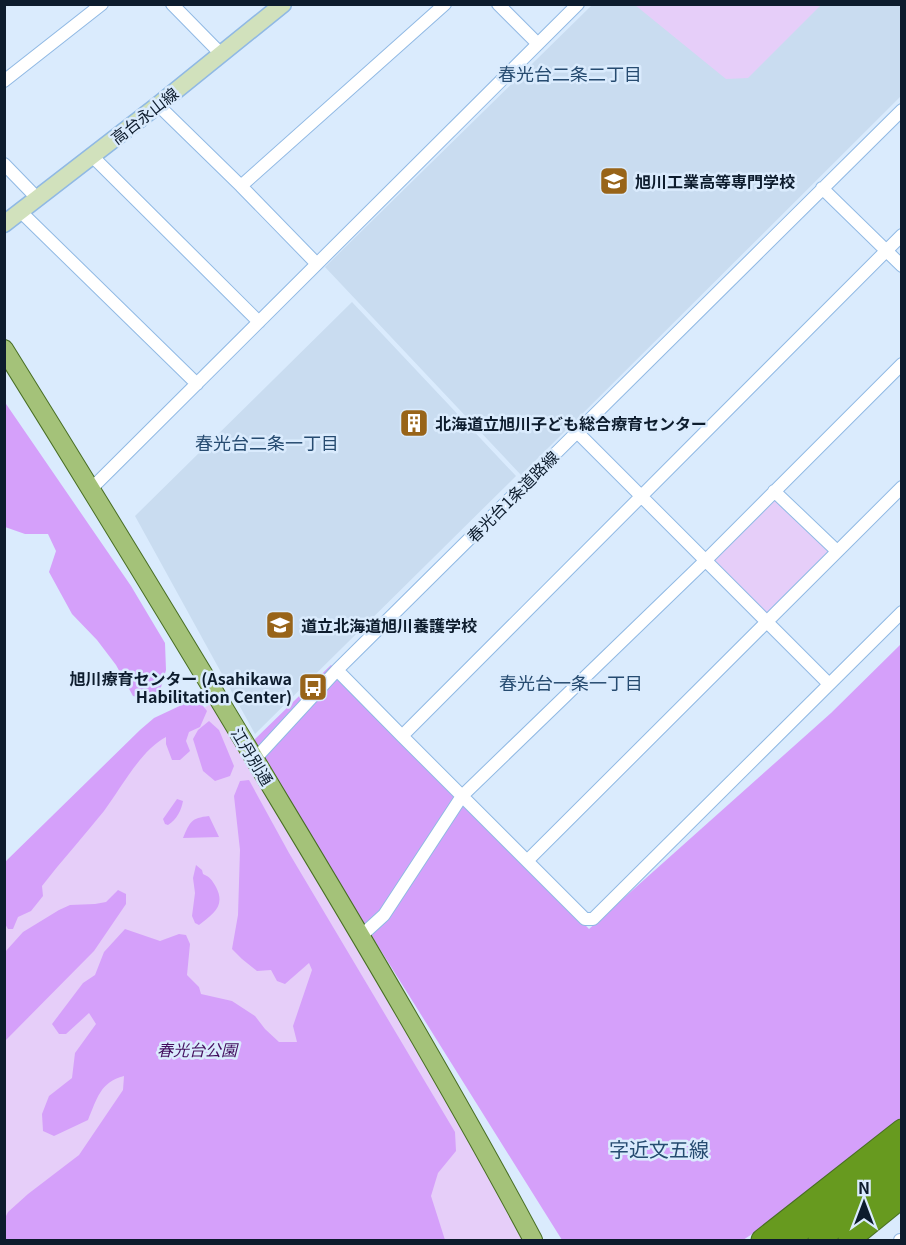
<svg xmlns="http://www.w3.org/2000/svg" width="906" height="1245" font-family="Georgia,'Noto Sans JP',serif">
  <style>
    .built { fill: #c9dcf0 }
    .green { fill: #e6cef9 }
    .forest { fill: #d5a0fa }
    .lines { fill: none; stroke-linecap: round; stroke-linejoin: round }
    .street-casing { stroke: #90b9e4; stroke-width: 14 }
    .secondary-casing { stroke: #90b9e4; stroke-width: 19 }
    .primary-casing { stroke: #486e24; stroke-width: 20 }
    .highway-casing { stroke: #486e24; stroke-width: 23 }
    .street { stroke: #fff; stroke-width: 12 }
    .secondary { stroke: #d1e1bc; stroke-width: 16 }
    .primary { stroke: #a4c279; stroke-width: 18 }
    .highway { stroke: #679a1f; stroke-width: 21 }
    .labels { text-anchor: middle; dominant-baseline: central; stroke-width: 5; stroke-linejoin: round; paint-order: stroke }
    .street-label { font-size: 16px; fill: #0d1c2d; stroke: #daebfd }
    .poi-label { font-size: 16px; font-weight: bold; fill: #0d1c2d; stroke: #daebfd; text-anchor: start }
    .park-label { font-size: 16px; font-style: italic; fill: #420d5d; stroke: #daebfd }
    .neighbourhood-label { font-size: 18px; fill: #264b70; stroke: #daebfd }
    .quarter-label { font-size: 20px; fill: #264b70; stroke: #daebfd }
  </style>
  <rect width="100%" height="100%" fill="#daebfd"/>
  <!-- built -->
  <path class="built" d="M592 5H901V96L521 475 325 267Z
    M352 302 516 476 255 734 135 516Z"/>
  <!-- green -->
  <path class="green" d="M635 5H821L748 78 726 79Z
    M774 491 837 551 766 621 705 561Z
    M215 701 528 1240H5V892L154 739Z"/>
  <!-- forest -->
  <path class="forest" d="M4 401 131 586 165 643 166 670 157 701 133 696 116 665 97 640 72 614 49 572 56 551 48 534H25L5 527Z
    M901 644V1119L786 1212 743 1240H562L251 743 331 665 589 929 831 713Z
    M188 702H200L207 711 200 727 189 732 186 741 190 751 180 760H172L166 744V737C141 750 121 788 104 811 84 836 62 860 42 886L43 896 31 911 18 917 13 929H8L5 924V862L140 730 154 718Z
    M209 721 219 730 234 766 230 776 215 781 203 771 193 739 198 730Z
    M249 780 289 853 455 1132 456 1151 438 1173 431 1196 445 1240H5V1218L8 1212 28 1194 79 1155 123 1090 124 1076C100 1082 97 1099 88 1120L54 1136 43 1131 42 1114 49 1096 72 1078 75 1053 96 1024 89 1013 66 1034H59L52 1024 83 983 95 975 104 952 125 929 160 941 179 934 186 935 190 944 187 975 199 987 201 994 232 1001 255 1016 265 1029 279 1042H297L293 1026 312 970 309 963 285 984 277 981 271 970 257 971 242 959 232 949 238 915 240 850 234 796 240 781Z
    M177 799 183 801C181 811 177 819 168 825L165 824 163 819Z
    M209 816 219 837 183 838C190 822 191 818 209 816Z
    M196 865 202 870 203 874C210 877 212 880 216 887 226 906 213 914 199 925L195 923 192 916 195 893 193 878Z
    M118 890 126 894V904L94 951 5 1041V952L23 932 59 910 70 905 95 904 106 902Z"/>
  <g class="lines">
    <!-- street casing -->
    <g class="street-casing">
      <path id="street" d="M172 4 221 54
        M498 4 538 44
        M4 81 102 4
        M158 105 241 186 317 264
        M92 156 259 322
        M4 164 38 199
        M241 186 445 4
        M822 188 902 266
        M21 212 197 384
        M577 432 829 684
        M91 489 578 4
        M774 491 837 551
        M337 670 402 736 585 919H593L902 612
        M402 736 902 235
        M255 759 337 670 902 110
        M527 861 902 487
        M361 936 384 915 462 796 705 561 902 364
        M900 1240H902"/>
    </g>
    <!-- secondary casing -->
    <g class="secondary-casing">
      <path id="secondary" d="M4 224 158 105 283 4"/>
    </g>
    <!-- primary casing -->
    <g class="primary-casing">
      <path id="primary" d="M4 349C98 500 190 651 281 803 368 947 454 1092 533 1240"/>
    </g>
    <!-- highway casing -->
    <g class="highway-casing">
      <path id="highway" d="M762 1240 902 1130
        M789 1240 902 1149
        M819 1240 902 1173
        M849 1240 902 1197"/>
    </g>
    <!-- street -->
    <use href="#street" class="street"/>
    <!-- secondary -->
    <use href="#secondary" class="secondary"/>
    <!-- primary -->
    <use href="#primary" class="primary"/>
    <!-- highway -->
    <use href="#highway" class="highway"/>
  </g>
  <!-- icons -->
  <defs>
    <g id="school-square" transform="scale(1.5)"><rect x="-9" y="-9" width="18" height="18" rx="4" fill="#986419" stroke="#daebfd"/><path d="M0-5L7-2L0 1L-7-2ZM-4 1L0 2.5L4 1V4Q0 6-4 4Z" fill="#fff"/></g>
    <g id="building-square" transform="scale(1.5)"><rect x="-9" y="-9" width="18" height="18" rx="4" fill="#986419" stroke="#daebfd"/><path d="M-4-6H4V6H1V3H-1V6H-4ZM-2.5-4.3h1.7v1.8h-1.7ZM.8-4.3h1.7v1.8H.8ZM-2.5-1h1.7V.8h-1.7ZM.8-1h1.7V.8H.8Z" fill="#fff"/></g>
    <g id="bus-square" transform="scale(1.5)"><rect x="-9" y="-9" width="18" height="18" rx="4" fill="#986419" stroke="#daebfd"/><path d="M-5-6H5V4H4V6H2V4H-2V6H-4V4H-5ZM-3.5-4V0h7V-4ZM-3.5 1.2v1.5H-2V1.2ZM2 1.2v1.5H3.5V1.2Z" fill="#fff"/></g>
  </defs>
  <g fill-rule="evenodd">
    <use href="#school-square" x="614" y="181"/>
    <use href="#building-square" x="414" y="423"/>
    <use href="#school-square" x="280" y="625"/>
    <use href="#bus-square" x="313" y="687"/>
  </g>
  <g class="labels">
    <!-- street labels -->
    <g class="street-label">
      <text transform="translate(144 115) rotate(-38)">高台永山線</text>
      <text transform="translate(512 496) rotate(-45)">春光台1条道路線</text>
      <text transform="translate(253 756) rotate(59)">江丹別通</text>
    </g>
    <!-- poi labels -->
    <g class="poi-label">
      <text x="635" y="181">旭川工業高等専門学校</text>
      <text x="435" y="423">北海道立旭川子ども総合療育センター</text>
      <text x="301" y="625">道立北海道旭川養護学校</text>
      <text x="292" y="678" text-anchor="end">旭川療育センター (Asahikawa<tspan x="292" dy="18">Habilitation Center)</tspan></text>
    </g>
    <!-- park labels -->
    <g class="park-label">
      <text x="197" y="1049">春光台公園</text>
    </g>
    <!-- neighbourhood labels -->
    <g class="neighbourhood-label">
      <text x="570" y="73">春光台二条二丁目</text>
      <text x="267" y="442">春光台二条一丁目</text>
      <text x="571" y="682">春光台一条一丁目</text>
    </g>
    <!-- quarter labels -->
    <g class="quarter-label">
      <text x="659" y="1148">字近文五線</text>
    </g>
  </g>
  <!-- border -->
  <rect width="906" height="1245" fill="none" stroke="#0d1c2d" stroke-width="12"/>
  <!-- north arrow -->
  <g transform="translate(864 1203)" stroke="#daebfd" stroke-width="4.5" paint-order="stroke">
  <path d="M0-4.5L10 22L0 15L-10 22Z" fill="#0d1c2d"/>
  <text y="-9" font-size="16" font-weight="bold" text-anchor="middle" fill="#0d1c2d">N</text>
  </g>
</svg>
